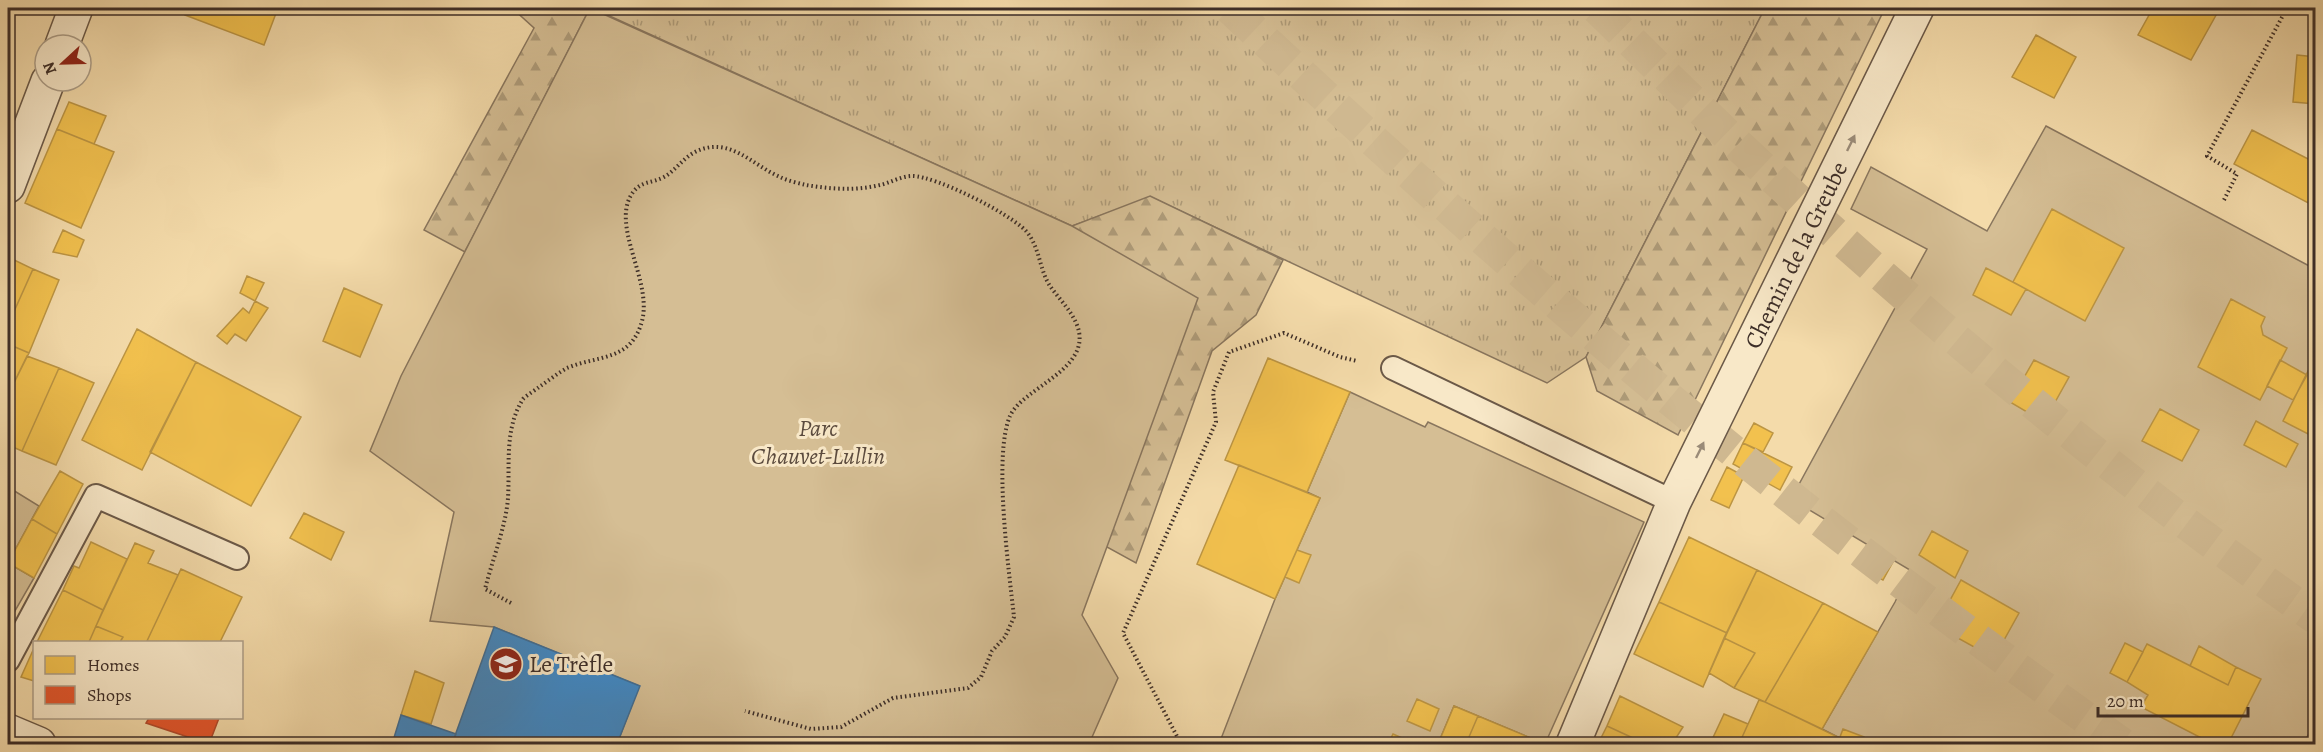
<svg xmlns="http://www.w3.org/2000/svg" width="2323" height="752" font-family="Alegreya,serif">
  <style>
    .grass { fill: url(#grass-tufts); stroke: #89765e; stroke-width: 1.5 }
    .forest { fill: url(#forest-firs); stroke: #89765e; stroke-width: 1.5 }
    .green { fill: #d5be94; stroke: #89765e; stroke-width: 1.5 }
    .homes { fill: #f2c14e; stroke: #bc9543; stroke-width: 1.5 }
    .shops { fill: #e4572e; stroke: #b24b2c; stroke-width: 1.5 }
    .schools { fill: #3f88c5; stroke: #3e6d96; stroke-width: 1.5 }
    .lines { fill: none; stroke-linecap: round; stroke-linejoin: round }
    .motorway-tunnel { stroke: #cfb890; stroke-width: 33; stroke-dasharray: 33 16; stroke-linecap: butt }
    .service-casing { stroke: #6b5948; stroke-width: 26 }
    .minor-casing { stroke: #6b5948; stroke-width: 36 }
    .path { stroke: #3d2e28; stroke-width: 4; stroke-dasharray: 1.5 3; stroke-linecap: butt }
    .service { stroke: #f8e8c8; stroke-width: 22 }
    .minor { stroke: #f8e8c8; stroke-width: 33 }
    .oneway { fill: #9a8b78 }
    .labels { text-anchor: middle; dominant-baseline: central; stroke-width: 6; stroke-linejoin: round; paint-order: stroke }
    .street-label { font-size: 24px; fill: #3d2e28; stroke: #f8e8c8 }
    .park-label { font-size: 24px; font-style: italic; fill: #5b4b3e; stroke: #f8e8c8 }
    .poi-label { font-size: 24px; fill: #3d2e28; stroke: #f8e8c8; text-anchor: start }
  </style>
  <defs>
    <pattern id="grass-tufts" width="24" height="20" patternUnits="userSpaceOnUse" patternTransform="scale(1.5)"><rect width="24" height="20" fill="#d5be94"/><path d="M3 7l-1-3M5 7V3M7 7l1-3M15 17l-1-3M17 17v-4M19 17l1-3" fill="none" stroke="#ae9b79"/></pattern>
    <pattern id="forest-firs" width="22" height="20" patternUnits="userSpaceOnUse" patternTransform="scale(1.5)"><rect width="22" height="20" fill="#d5be94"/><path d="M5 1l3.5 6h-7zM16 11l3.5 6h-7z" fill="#ae9b79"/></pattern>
  </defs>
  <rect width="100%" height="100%" fill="#f4dbaa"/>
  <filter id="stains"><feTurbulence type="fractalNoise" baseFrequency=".00333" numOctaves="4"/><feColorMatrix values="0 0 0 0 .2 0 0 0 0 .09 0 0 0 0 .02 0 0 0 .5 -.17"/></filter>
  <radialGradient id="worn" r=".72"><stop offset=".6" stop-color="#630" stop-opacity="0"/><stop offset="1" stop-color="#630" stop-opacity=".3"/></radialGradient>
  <!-- grass -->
  <path class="grass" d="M592 8H1765L1586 357 1547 383 1151 197 1072 226Z"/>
  <!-- forest -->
  <path class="forest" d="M512 8H590L465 252 424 230 534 28Z
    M1765 8H1885L1678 435 1597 391 1586 357Z
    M1150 196 1283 260 1256 315 1212 351 1136 563 1076 530 1059 248 1072 226Z"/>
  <!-- green -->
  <path class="green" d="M590 8 1072 226 1198 298 1082 615 1118 678 1089 744H617L639 686 494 627 430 621 454 512 370 451 401 376Z
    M2046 126 2315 269 2316 721 2303 744H1844L1846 741 1822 729 1895 602 1910 570 1791 499 1927 249 1851 209 1871 167 1987 231Z
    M1350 392 1425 427 1428 422 1644 522 1545 744 1454 706 1438 744H1219L1275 599 1320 498 1307 492Z
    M8 487 39 506 8 563 34 578 8 623Z"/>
  <!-- homes -->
  <path class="homes" d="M188 8H278L264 45 185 15Z
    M2153 8H2220L2191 60 2138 35Z
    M2036 35 2076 57 2054 98 2012 77Z
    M2297 55 2316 57V104L2293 102Z
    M69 102 106 116 94 144 57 129Z
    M57 129 114 152 81 228 25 203Z
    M2252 130 2316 163V207L2234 164Z
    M2052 209 2124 248 2085 321 2013 282Z
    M63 230 84 240 77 257 53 252Z
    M8 257 33 269 8 325Z
    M1986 268 2026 289 2011 315 1973 295Z
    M33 269 59 280 29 353 8 344V325Z
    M247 276 264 283 255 301 240 293Z
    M344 288 382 305 360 357 323 341Z
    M2231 299 2265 317 2261 326 2263 335 2287 348 2260 400 2198 367Z
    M255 301 268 308 246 341 235 334 227 344 217 336 243 308 249 313Z
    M137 329 196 362 142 470 82 440Z
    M8 344 29 353 8 395Z
    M27 356 59 368 22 451 8 445V395Z
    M1268 358 1350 392 1307 492 1225 460Z
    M2034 360 2069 377 2044 422 2010 402Z
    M2280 360 2307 375 2293 400 2267 386Z
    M196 362 301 417 251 506 150 452Z
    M2311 365 2316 368V438L2283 421Z
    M59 368 94 383 56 465 22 451Z
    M2160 409 2199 430 2182 461 2142 441Z
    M2256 421 2298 444 2286 467 2244 445Z
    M1754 423 1773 433 1763 452 1743 443Z
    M1743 443 1792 467 1780 490 1733 464Z
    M1239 465 1320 498 1275 599 1197 564Z
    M1727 467 1744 476 1729 508 1711 500Z
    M60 471 83 484 57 534 32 519Z
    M304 513 344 532 331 560 290 538Z
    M32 519 57 534 34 578 8 563Z
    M1932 531 1968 551 1955 578 1919 555Z
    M1689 537 1757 570 1727 633 1659 602Z
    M91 542 127 559 103 610 63 590 74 566 79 568Z
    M135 543 154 551 148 563 178 575 147 641 150 642H120L123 637 96 626Z
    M1867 545 1894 560 1883 580 1854 565Z
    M1297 550 1311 555 1299 583 1285 577Z
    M181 569 242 597 220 642 147 641Z
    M1757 570 1823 603 1765 702 1734 688 1755 653 1724 638Z
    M1961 580 2019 613 1994 658 1936 626Z
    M63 590 103 610 89 642H37Z
    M1659 602 1727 633 1703 687 1634 654Z
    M1823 603 1878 632 1822 729 1765 702Z
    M96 626 123 637 120 642H89Z
    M1724 638 1755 653 1734 688 1709 673Z
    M2125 643 2143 652 2127 682 2110 673Z
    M2147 644 2228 685 2236 667 2261 679 2228 744H2213L2141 707 2148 695 2127 682Z
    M2199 646 2236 667 2228 685 2190 666Z
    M34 648V681L21 677Z
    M415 671 444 683 431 724 401 715Z
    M1620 696 1683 727 1672 744H1646L1607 726Z
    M1417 699 1439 709 1430 731 1407 721Z
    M1759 700 1765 702 1846 741 1844 744H1739Z
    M1454 706 1478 716 1466 744H1438Z
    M1724 714 1748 724 1739 744H1710Z
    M1478 716 1545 744H1466Z
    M1607 726 1646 744H1598Z
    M1843 729 1864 737 1860 744H1844L1846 741 1840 737Z
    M1393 734 1416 744H1388Z"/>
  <!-- shops -->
  <path class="shops" d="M149 718H219L209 744 146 723Z"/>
  <!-- schools -->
  <path class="schools" d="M494 627 640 686 617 744H452Z
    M401 715 456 734 452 744H392Z"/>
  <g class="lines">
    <!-- motorway-tunnel -->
    <path class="motorway-tunnel" d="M1230 8C1401 168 1576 325 1759 472 1877 566 1999 656 2122 744
      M1597 8C1657 66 1716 126 1778 182 1948 338 2127 485 2316 618"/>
    <!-- service casing -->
    <g class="service-casing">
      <path id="service" d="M1393 368 1674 502
        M8 660 96 496 237 558"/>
    </g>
    <!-- minor casing -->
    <g class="minor-casing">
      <path id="minor" d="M62 45 76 8
        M8 186 48 81
        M8 731 39 744
        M1573 744 1674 502 1917 8"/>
    </g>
    <!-- path -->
    <path class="path" d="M2224 200 2237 174 2207 156 2287 8
      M511 603 485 589C492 561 506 526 508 498 510 465 504 429 523 399 527 395 534 391 539 387 548 381 558 373 567 368 597 355 631 362 642 321 653 280 608 223 634 191 642 181 653 183 664 177 675 171 683 158 695 152 729 135 752 165 780 177 788 181 798 183 806 185 830 189 855 191 880 185 890 183 901 176 912 176 936 176 1009 213 1026 231 1040 247 1039 269 1050 286 1059 299 1071 310 1077 325 1094 369 1023 387 1010 416 993 455 1009 571 1014 617L1005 637 992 651 981 677 968 688 893 698 841 727 811 729 745 711
      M1181 744 1123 633 1216 422 1213 392 1229 352 1284 333 1340 357 1357 361"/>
    <!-- service -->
    <use href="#service" class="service"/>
    <!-- minor -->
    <use href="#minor" class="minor"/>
  </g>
  <!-- one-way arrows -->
  <defs><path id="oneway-solid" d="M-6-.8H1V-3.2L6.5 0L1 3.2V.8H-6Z" transform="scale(1.5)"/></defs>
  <g class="oneway">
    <use href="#oneway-solid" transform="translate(1851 143) rotate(-64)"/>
    <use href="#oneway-solid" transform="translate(1700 450) rotate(-64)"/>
  </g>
  <!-- icons -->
  <defs>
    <g id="school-disc" transform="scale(1.725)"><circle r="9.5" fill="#8f2418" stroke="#f8e8c8"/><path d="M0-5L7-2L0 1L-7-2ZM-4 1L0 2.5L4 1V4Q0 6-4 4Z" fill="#fff"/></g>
  </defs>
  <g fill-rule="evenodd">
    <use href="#school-disc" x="506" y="664"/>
  </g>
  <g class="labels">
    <!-- street labels -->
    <g class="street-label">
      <text transform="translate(1796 255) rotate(-64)">Chemin de la Greube</text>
    </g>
    <!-- park labels -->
    <g class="park-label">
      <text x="818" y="428">Parc<tspan x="818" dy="28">Chauvet-Lullin</tspan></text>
    </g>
    <!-- poi labels -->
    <g class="poi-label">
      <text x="529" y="664">Le Trèfle</text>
    </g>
  </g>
  <!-- margin -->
  <rect width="2323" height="752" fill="none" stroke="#f4dbaa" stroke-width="30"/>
  <rect x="9" y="9" width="2305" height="734" fill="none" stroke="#3d2e28" stroke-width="3"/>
  <rect x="15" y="15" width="2293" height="722" fill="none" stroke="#3d2e28" stroke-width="1.5"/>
  <!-- legend -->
  <rect x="33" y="641" width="210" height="78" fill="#f8e8c8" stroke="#ad9e88" stroke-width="1.5"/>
  <rect x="45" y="656" width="30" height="18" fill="#f2c14e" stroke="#ad9e88" stroke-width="1.5"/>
  <text x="87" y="671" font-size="18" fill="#3d2e28">Homes</text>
  <rect x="45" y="686" width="30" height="18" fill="#e4572e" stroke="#ad9e88" stroke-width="1.5"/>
  <text x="87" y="701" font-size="18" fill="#3d2e28">Shops</text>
  <!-- north arrow -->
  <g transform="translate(63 63) rotate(248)"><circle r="28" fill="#f8e8c8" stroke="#ad9e88" stroke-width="1.5"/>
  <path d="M0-4.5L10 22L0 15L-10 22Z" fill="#8f2418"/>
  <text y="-9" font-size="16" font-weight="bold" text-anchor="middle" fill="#3d2e28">N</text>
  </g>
  <!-- scale -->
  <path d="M2098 707v9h150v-9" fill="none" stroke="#3d2e28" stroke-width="3"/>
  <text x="2107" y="707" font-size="18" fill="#3d2e28" stroke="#f8e8c8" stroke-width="4.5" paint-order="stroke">20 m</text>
  <rect width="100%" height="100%" filter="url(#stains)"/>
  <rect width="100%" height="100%" fill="url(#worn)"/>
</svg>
